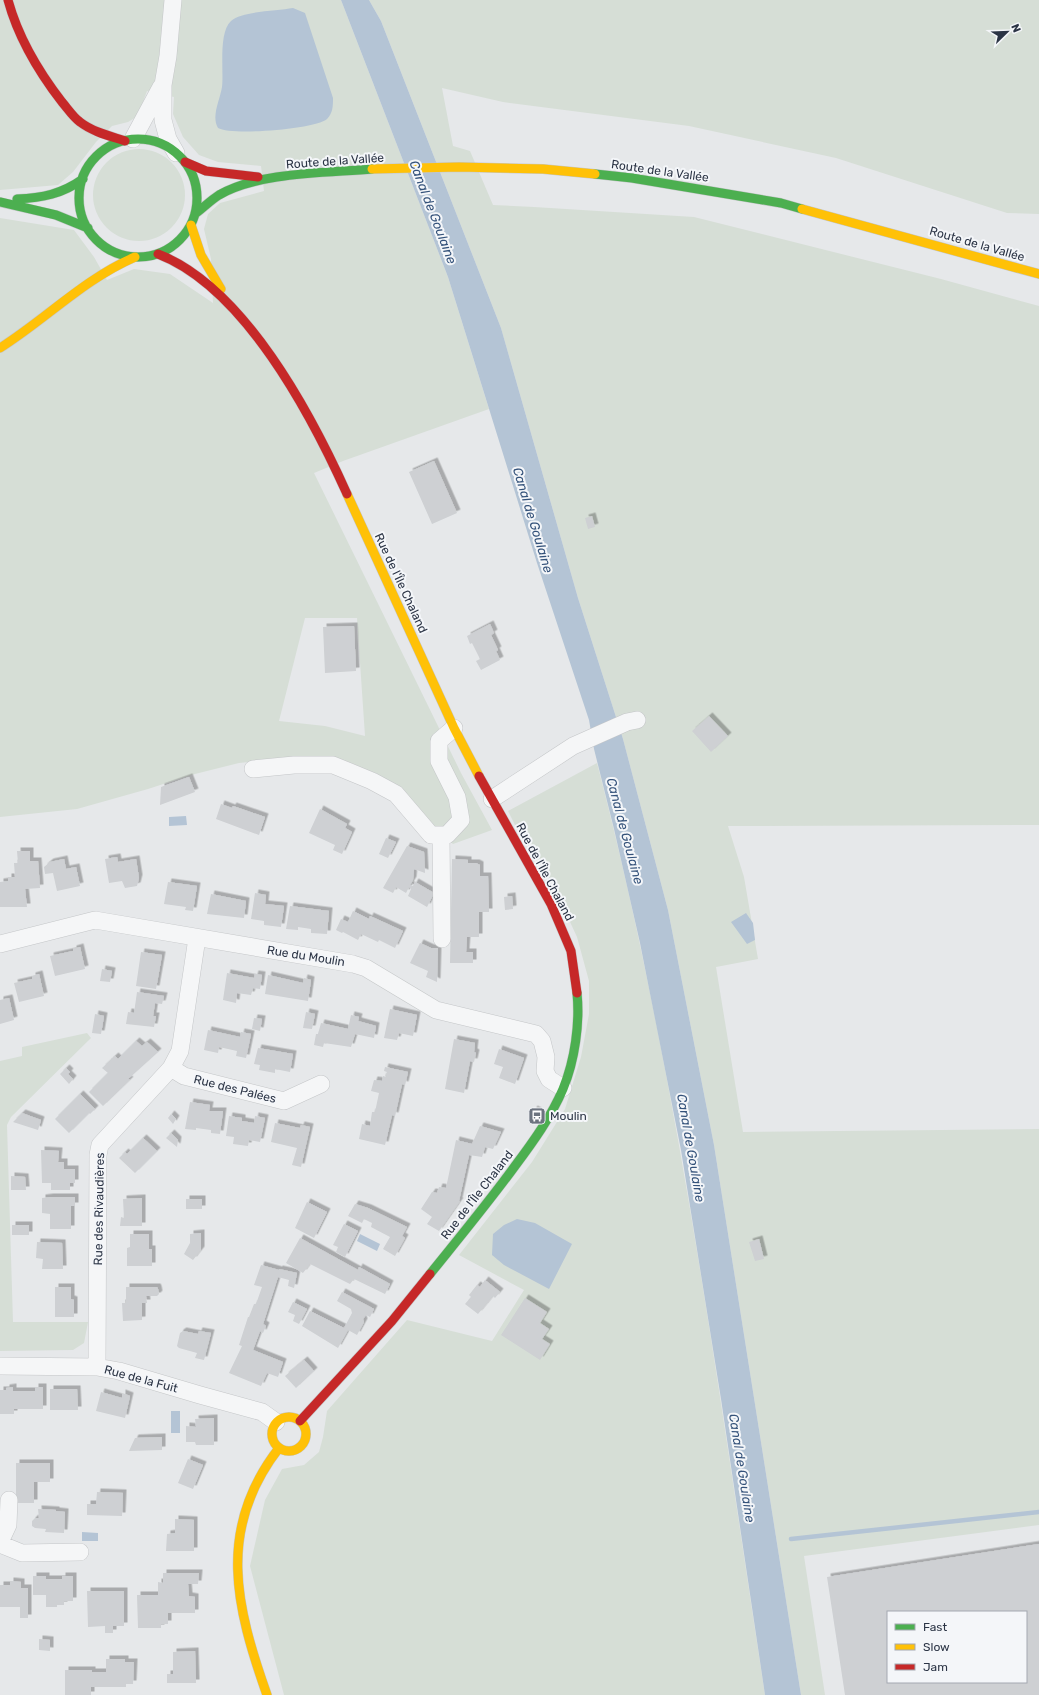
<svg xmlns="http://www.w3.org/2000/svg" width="1039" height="1695" font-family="Rubik,sans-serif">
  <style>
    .green { fill: #d6ded6; fill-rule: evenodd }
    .water { fill: #b4c4d5 }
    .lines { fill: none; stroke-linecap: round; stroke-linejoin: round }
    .stream { stroke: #b4c4d5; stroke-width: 4.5 }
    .building { fill: #ced0d3; fill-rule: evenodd; filter: url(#shadow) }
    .street-casing { stroke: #c4c6c8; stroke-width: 18 }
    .fast-casing { stroke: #c4c6c8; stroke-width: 10 }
    .slow-casing { stroke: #c4c6c8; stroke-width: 10 }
    .jam-casing { stroke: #c4c6c8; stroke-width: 10 }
    .street { stroke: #f5f6f7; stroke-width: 17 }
    .fast { stroke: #4caf50; stroke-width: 9 }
    .slow { stroke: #ffc107; stroke-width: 9 }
    .jam { stroke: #c62828; stroke-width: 9 }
    .labels { text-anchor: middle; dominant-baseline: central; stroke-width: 4; stroke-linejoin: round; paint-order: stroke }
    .street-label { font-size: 12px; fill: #2b3445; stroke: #f4f6f9 }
    .poi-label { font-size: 12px; fill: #2b3445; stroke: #f4f6f9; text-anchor: start }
    .water-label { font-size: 13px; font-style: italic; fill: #34527a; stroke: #f4f6f9 }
  </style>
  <defs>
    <filter id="shadow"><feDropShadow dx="3.5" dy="-3.5" stdDeviation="0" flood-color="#0004"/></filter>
  </defs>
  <rect width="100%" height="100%" fill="#e6e8ea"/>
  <!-- green -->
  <path class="green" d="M0 0H341L448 277 489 409 343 461 314 473 461 773 492 830 453 844 431 824 400 789 285 758 239 763 191 775 148 789 77 809 0 817V218L74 230 94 257 107 280 134 269 170 274 213 303 211 259 204 229 208 214 220 203 264 191 261 166 218 162 199 155 183 137 173 114 174 97 147 91 138 116 128 122 112 126 96 142 73 172 58 185 0 190ZM305 618H357L365 736 325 726 279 721Z
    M369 0H1039V214L1007 213 836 158 689 126 503 102 442 88 453 146 470 151 493 205 534 207 694 217 941 279 1039 306V825L728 826 744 877 758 959 716 967 743 1132 1039 1129V1525L804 1556 825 1695H801L714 1145 668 910 623 739 578 598 501 328 381 21Z
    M93 195a46 46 0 1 1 92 0a46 46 0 1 1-92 0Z
    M597 763C677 1069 717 1383 765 1695H284L250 1566 265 1500 282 1469 304 1465 319 1452 323 1437 327 1411 407 1320 492 1341 524 1290 459 1255 532 1162 565 1109 581 1057 589 1014V981L577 937 553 885 519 833 508 811Z
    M87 1033 91 1038 11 1117 7 1125 13 1322H88L84 1343 73 1350 0 1351V1061L22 1056V1047Z"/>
  <!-- water -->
  <path class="water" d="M341 0H369L381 21 501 328 578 598 623 739 668 910 714 1145 801 1695H765L721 1399 681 1150 640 943 614 829 594 749 589 720 537 563 448 277Z
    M293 8 305 13 333 98C333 106 333 113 327 119 316 129 232 136 218 128 211 116 220 100 222 87 224 71 218 33 231 21 242 11 277 11 293 8Z
    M186 816 187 825 169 826V817Z
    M746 913 753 923 755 940 747 944 731 922Z
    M517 1219 535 1223 572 1244 549 1289 504 1265 492 1255 493 1234 504 1225Z
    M360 1234 380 1244 377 1251 357 1241Z
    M171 1411H180V1433H171Z
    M82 1532 98 1533V1541H82Z"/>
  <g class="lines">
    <!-- stream -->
    <path class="stream" d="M791 1539 1039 1512"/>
  </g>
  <!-- building -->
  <path class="building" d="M434 461 457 513 432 524 409 472Z
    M592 516 595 527 588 529 585 518Z
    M490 624 494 633 491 635 498 650 496 651 500 660 481 670 476 661 480 659 472 643 470 644 467 636Z
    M354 626 356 671 325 673 323 627Z
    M709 716 728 736 711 752 692 731Z
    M189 777 195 792 160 805 161 787Z
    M221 804 232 808 233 806 265 817 259 835 216 819Z
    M320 809 347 824 345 828 352 832 342 854 333 850 335 845 309 833Z
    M386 838 396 842 388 858 379 854Z
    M407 846 424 852 425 873 414 869 413 880 410 885 413 886 415 882 434 893 427 907 408 896 411 889 409 887 406 893 396 887 393 893 383 888Z
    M17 851H30V861H38L40 888 25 889 27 907H0V882L8 881V877H15L14 863H18Z
    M117 857 118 862 136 859 139 878 137 886 125 888 122 881 109 883 105 859Z
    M64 859 66 869 76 867 80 886 57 891 53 873 45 874 44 867 50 862Z
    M452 859 468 860V863H476L480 865V876H488L489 912H479V937H467L466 952H473V963H450Z
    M168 882 197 886 193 911 185 910 186 907 164 904Z
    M255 893 266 895 265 904 284 906 281 927 264 925V921L251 919Z
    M211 894 246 901 244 918 207 914Z
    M512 896 513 909 505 910 504 897Z
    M290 906 329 911 327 934 311 933V929L298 927V930L286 929Z
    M353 911 369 919 370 916 403 931 395 948 379 940 378 942 361 934 358 940 343 932 342 933 336 930 341 919 348 922Z
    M420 943 431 948H438L437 982 426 977 428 971 410 963Z
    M80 947 85 969 55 976 50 956 73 951V949Z
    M141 952 162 955 156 989 136 986Z
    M102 969 112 971 110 982 100 981Z
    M227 973 254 978 255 974 262 975 260 989 253 988 251 995 237 993 236 1003 223 1000Z
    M39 974 44 996 19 1002 14 983 32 979V976Z
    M268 975 303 983 304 978 311 980 308 1001 265 994Z
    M137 992 164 996 162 1004 155 1003 153 1016H156L154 1027 126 1024 128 1012 134 1013Z
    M9 998 14 1020 0 1024V1000Z
    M390 1009 417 1015 413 1036 399 1033 397 1040 384 1038Z
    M306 1012 315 1014 312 1029 303 1028Z
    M95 1014 104 1016 101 1034 92 1033Z
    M351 1015 359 1017 358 1021 376 1026 374 1038 355 1034 351 1047 324 1043 323 1047 314 1045 316 1034H318L321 1023 348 1029Z
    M254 1018 262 1019 260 1031 252 1029Z
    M208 1030 240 1037 241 1032 251 1034 246 1058 236 1056 237 1051 219 1047 218 1053 204 1050Z
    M454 1039 475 1043 474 1052 476 1053 474 1062 470 1061 464 1093 445 1089Z
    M136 1041 142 1046 147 1042 158 1052 128 1079 130 1080 103 1106 89 1092 108 1073 102 1068 115 1056 118 1059Z
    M258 1048 293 1054 290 1072 275 1069V1073L259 1070 260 1065 254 1064Z
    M499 1049 524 1058 515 1084 499 1078 503 1067 494 1064Z
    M385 1067 408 1072 405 1085 402 1084 395 1116 392 1115 385 1145 359 1139 362 1124 370 1126 372 1112H375L379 1093 371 1091 374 1080 382 1081 383 1076 386 1077 387 1072 384 1071Z
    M66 1068 70 1072 68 1074 73 1079 69 1084 60 1074Z
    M80 1094 95 1109 90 1114 89 1113 69 1133 55 1119Z
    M190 1102 210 1105 209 1111H223L220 1134 211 1133V1130L196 1128V1130L185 1129Z
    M534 1109 538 1111 534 1117 531 1115Z
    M22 1113 41 1120 38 1130 13 1122Z
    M171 1114 176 1119 173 1124 168 1118Z
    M229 1116 242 1118V1121L254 1123 255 1116 265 1118 260 1142 249 1140 248 1146 233 1144 234 1137 226 1136Z
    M275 1123 300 1128 301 1125 310 1127 301 1167 292 1165 297 1148 271 1142Z
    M480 1126 501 1132 493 1149 485 1147 482 1157 469 1155 459 1201H460L439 1231 427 1224 432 1217 421 1209 432 1192 437 1193 439 1187 446 1188 456 1140 472 1144Z
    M171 1133 178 1140 177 1147 166 1138Z
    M143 1138 157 1151 135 1173 119 1158 125 1152 127 1154Z
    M41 1150 59 1151 58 1162H64V1169H75V1183H70V1190H51V1183H42Z
    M11 1176 25 1177 26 1190H11Z
    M50 1197H75V1206H71V1229H50V1214L42 1213V1198Z
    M142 1198V1226H120L121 1217 124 1218 123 1199Z
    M186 1199H202V1209H186Z
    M307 1202 327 1212 314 1238 295 1228Z
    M355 1204 368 1208 407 1227 402 1236 405 1238 395 1256 383 1249 390 1237 371 1227 372 1223 364 1219 362 1223 348 1216Z
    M344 1224 358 1231 345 1257 336 1252 338 1247 333 1245Z
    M12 1225H29V1235H12Z
    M201 1233V1250L193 1260 184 1254 190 1243V1234Z
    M130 1234H149V1249H152V1266H127V1248L130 1247Z
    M300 1238 358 1270 359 1267 390 1284 385 1294 354 1279 350 1284 310 1264 303 1273 286 1263Z
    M759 1239 764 1259 755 1261 749 1242Z
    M37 1242 62 1243 63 1269H42L43 1259 36 1258Z
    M261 1265 279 1270V1269L297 1273 294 1288 288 1286 289 1280 278 1277 263 1324 266 1326 263 1333 260 1331 253 1350 283 1362 278 1377 267 1373 261 1386 229 1373 242 1346 239 1345 248 1317H249L254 1304H256L262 1287 254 1285Z
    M485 1280 500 1292 495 1298 493 1296 478 1314 465 1304 471 1297 469 1295 477 1285 480 1287Z
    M55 1287H71V1299L74 1300V1317H55Z
    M126 1287H157L158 1289 159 1294 157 1296H146L147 1303H142V1320L123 1321 122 1303H126Z
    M342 1292 374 1309 370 1317 366 1315 363 1319 364 1322 357 1335 348 1330 338 1348 302 1326 310 1311 344 1328 352 1313 351 1309 337 1301Z
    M525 1298 547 1312 540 1323 549 1329 542 1339 550 1344 540 1360 501 1335Z
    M293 1302 307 1309 299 1324 293 1321 295 1315 288 1312Z
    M183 1331 198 1334 199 1331 211 1333 204 1360 195 1358 197 1353 179 1348 177 1346 180 1333Z
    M304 1360 314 1371 296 1388 285 1376Z
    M13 1387V1391H35V1387H43V1409H14V1414H0V1390H6V1388Z
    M50 1389H77L78 1410H50Z
    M101 1392 122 1398V1393L130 1396 125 1418 96 1411Z
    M214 1418V1445H196L195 1442H186V1426L196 1427 195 1419Z
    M162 1437V1450L129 1451 135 1438Z
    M188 1459 203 1465 193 1489 178 1483Z
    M16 1463H50V1482H34V1503H16Z
    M97 1492 123 1493 122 1516 87 1515V1504H96Z
    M38 1509 56 1510V1511L65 1512 64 1533 45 1532 46 1529 35 1528 32 1526V1521L35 1518H39Z
    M175 1519 194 1520V1551H166L167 1534 175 1533Z
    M1039 1544V1695H845L827 1577ZM888 1612H1026V1682H888Z
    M163 1573H199L198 1584H188L189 1596 195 1597V1613H168V1624H161V1628H138L137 1595H158V1582L163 1583Z
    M33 1576H46V1579H62V1576H73V1601H64V1605H57V1607H46V1595H33Z
    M10 1581 21 1582V1588H28V1618H20V1607H0V1585H10Z
    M87 1591H124V1626H113V1633H105V1626L88 1627Z
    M39 1639 50 1640V1651L39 1650Z
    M195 1651 196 1683H167V1674H173V1652Z
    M106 1659H125V1662H134L133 1684H126V1687H91V1695H65V1670H92V1672H106Z"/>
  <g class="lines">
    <!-- street casing -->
    <g class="street-casing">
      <path id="street" d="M173 0 168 56 163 85V120L168 139 176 153
        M133 139 161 87
        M253 769 294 765H333L372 781 396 794 431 835H447L461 820 457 797 439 761V741L454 728
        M492 799 573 746 627 722 637 720
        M441 835 442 939
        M0 944 95 920 353 964 366 968 436 1010 536 1034 542 1041 546 1057 545 1071 549 1079 563 1088
        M171 1068 184 1076 284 1101 321 1084
        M0 1366 97 1367 119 1371 200 1395 262 1412 276 1422
        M97 1367 98 1155 100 1145 171 1068 180 1051 197 938
        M0 1542 8 1525 9 1500
        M0 1544 22 1553 80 1552"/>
    </g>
    <!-- fast casing -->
    <g class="fast-casing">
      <path id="fast" d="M79 198a59 59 0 1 1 118 0a59 59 0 1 1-118 0Z
        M595 174 632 178 781 203 802 209
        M17 199C42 198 62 194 83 179
        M0 202 56 215 88 228
        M195 214C203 208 211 200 219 195 258 172 327 173 372 169
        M430 1274C459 1238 488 1203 515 1166 533 1142 551 1117 563 1089 575 1060 580 1023 577 993"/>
    </g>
    <!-- slow casing -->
    <g class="slow-casing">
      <path id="slow" d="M372 169 459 167 543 169 595 174
        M802 209 1039 274
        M191 225 201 255 221 289
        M0 348C46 319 84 279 135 257
        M347 494 454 728 479 776
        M272 1434a17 17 0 1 1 34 0a17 17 0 1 1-34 0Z
        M267 1695C236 1607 216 1529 279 1448"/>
    </g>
    <!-- jam casing -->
    <g class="jam-casing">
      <path id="jam" d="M8 0C18 37 38 71 62 102 68 109 73 117 80 122 93 132 110 136 125 141
        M185 162 206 171 258 177
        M158 254C244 287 311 414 347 494
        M479 776 551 904 571 951 577 993
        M300 1421 392 1321 430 1274"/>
    </g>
    <!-- street -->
    <use href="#street" class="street"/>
    <!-- fast -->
    <use href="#fast" class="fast"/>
    <!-- slow -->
    <use href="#slow" class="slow"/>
    <!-- jam -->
    <use href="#jam" class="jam"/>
  </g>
  <!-- icons -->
  <defs>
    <g id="bus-square" transform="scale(0.9)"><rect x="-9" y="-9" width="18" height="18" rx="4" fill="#6c737f" stroke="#f4f6f9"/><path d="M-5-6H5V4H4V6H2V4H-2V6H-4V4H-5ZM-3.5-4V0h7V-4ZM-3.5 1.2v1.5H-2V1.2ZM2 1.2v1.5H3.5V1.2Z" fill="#fff"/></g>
  </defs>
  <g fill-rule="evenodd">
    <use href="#bus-square" x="537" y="1116"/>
  </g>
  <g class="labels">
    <!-- street labels -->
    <g class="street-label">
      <text transform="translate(335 161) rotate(-4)">Route de la Vallée</text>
      <text transform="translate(660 171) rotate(8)">Route de la Vallée</text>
      <text transform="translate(977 244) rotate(16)">Route de la Vallée</text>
      <text transform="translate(401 583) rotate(65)">Rue de l'Île Chaland</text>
      <text transform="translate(545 872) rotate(62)">Rue de l'Île Chaland</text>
      <text transform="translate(306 956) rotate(9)">Rue du Moulin</text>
      <text transform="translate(235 1089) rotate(14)">Rue des Palées</text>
      <text transform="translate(477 1195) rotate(-52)">Rue de l'Île Chaland</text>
      <text transform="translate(99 1209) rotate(-89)">Rue des Rivaudières</text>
      <text transform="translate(141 1379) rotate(15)">Rue de la Fuit</text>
    </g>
    <!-- poi labels -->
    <g class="poi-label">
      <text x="550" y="1116">Moulin</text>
    </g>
    <!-- water labels -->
    <g class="water-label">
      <text transform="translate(433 212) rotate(69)">Canal de Goulaine</text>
      <text transform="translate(533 520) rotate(73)">Canal de Goulaine</text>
      <text transform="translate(625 831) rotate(75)">Canal de Goulaine</text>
      <text transform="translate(691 1148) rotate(80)">Canal de Goulaine</text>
      <text transform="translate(742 1468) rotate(81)">Canal de Goulaine</text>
    </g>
  </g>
  <!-- legend -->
  <rect x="887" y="1611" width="140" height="72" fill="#f4f6f9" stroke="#a4a8b1"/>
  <rect x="895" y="1624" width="20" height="6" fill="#4caf50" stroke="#a4a8b1"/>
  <text x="923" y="1631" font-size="12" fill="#2b3445">Fast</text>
  <rect x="895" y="1644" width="20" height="6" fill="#ffc107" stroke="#a4a8b1"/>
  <text x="923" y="1651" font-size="12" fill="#2b3445">Slow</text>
  <rect x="895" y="1664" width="20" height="6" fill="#c62828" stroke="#a4a8b1"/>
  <text x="923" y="1671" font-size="12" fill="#2b3445">Jam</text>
  <!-- north arrow -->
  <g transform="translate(1007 32) rotate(67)" stroke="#f4f6f9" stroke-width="3" paint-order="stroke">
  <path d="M0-3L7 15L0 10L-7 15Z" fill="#2b3445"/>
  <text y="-6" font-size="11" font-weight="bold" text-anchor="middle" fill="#2b3445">N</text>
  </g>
</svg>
